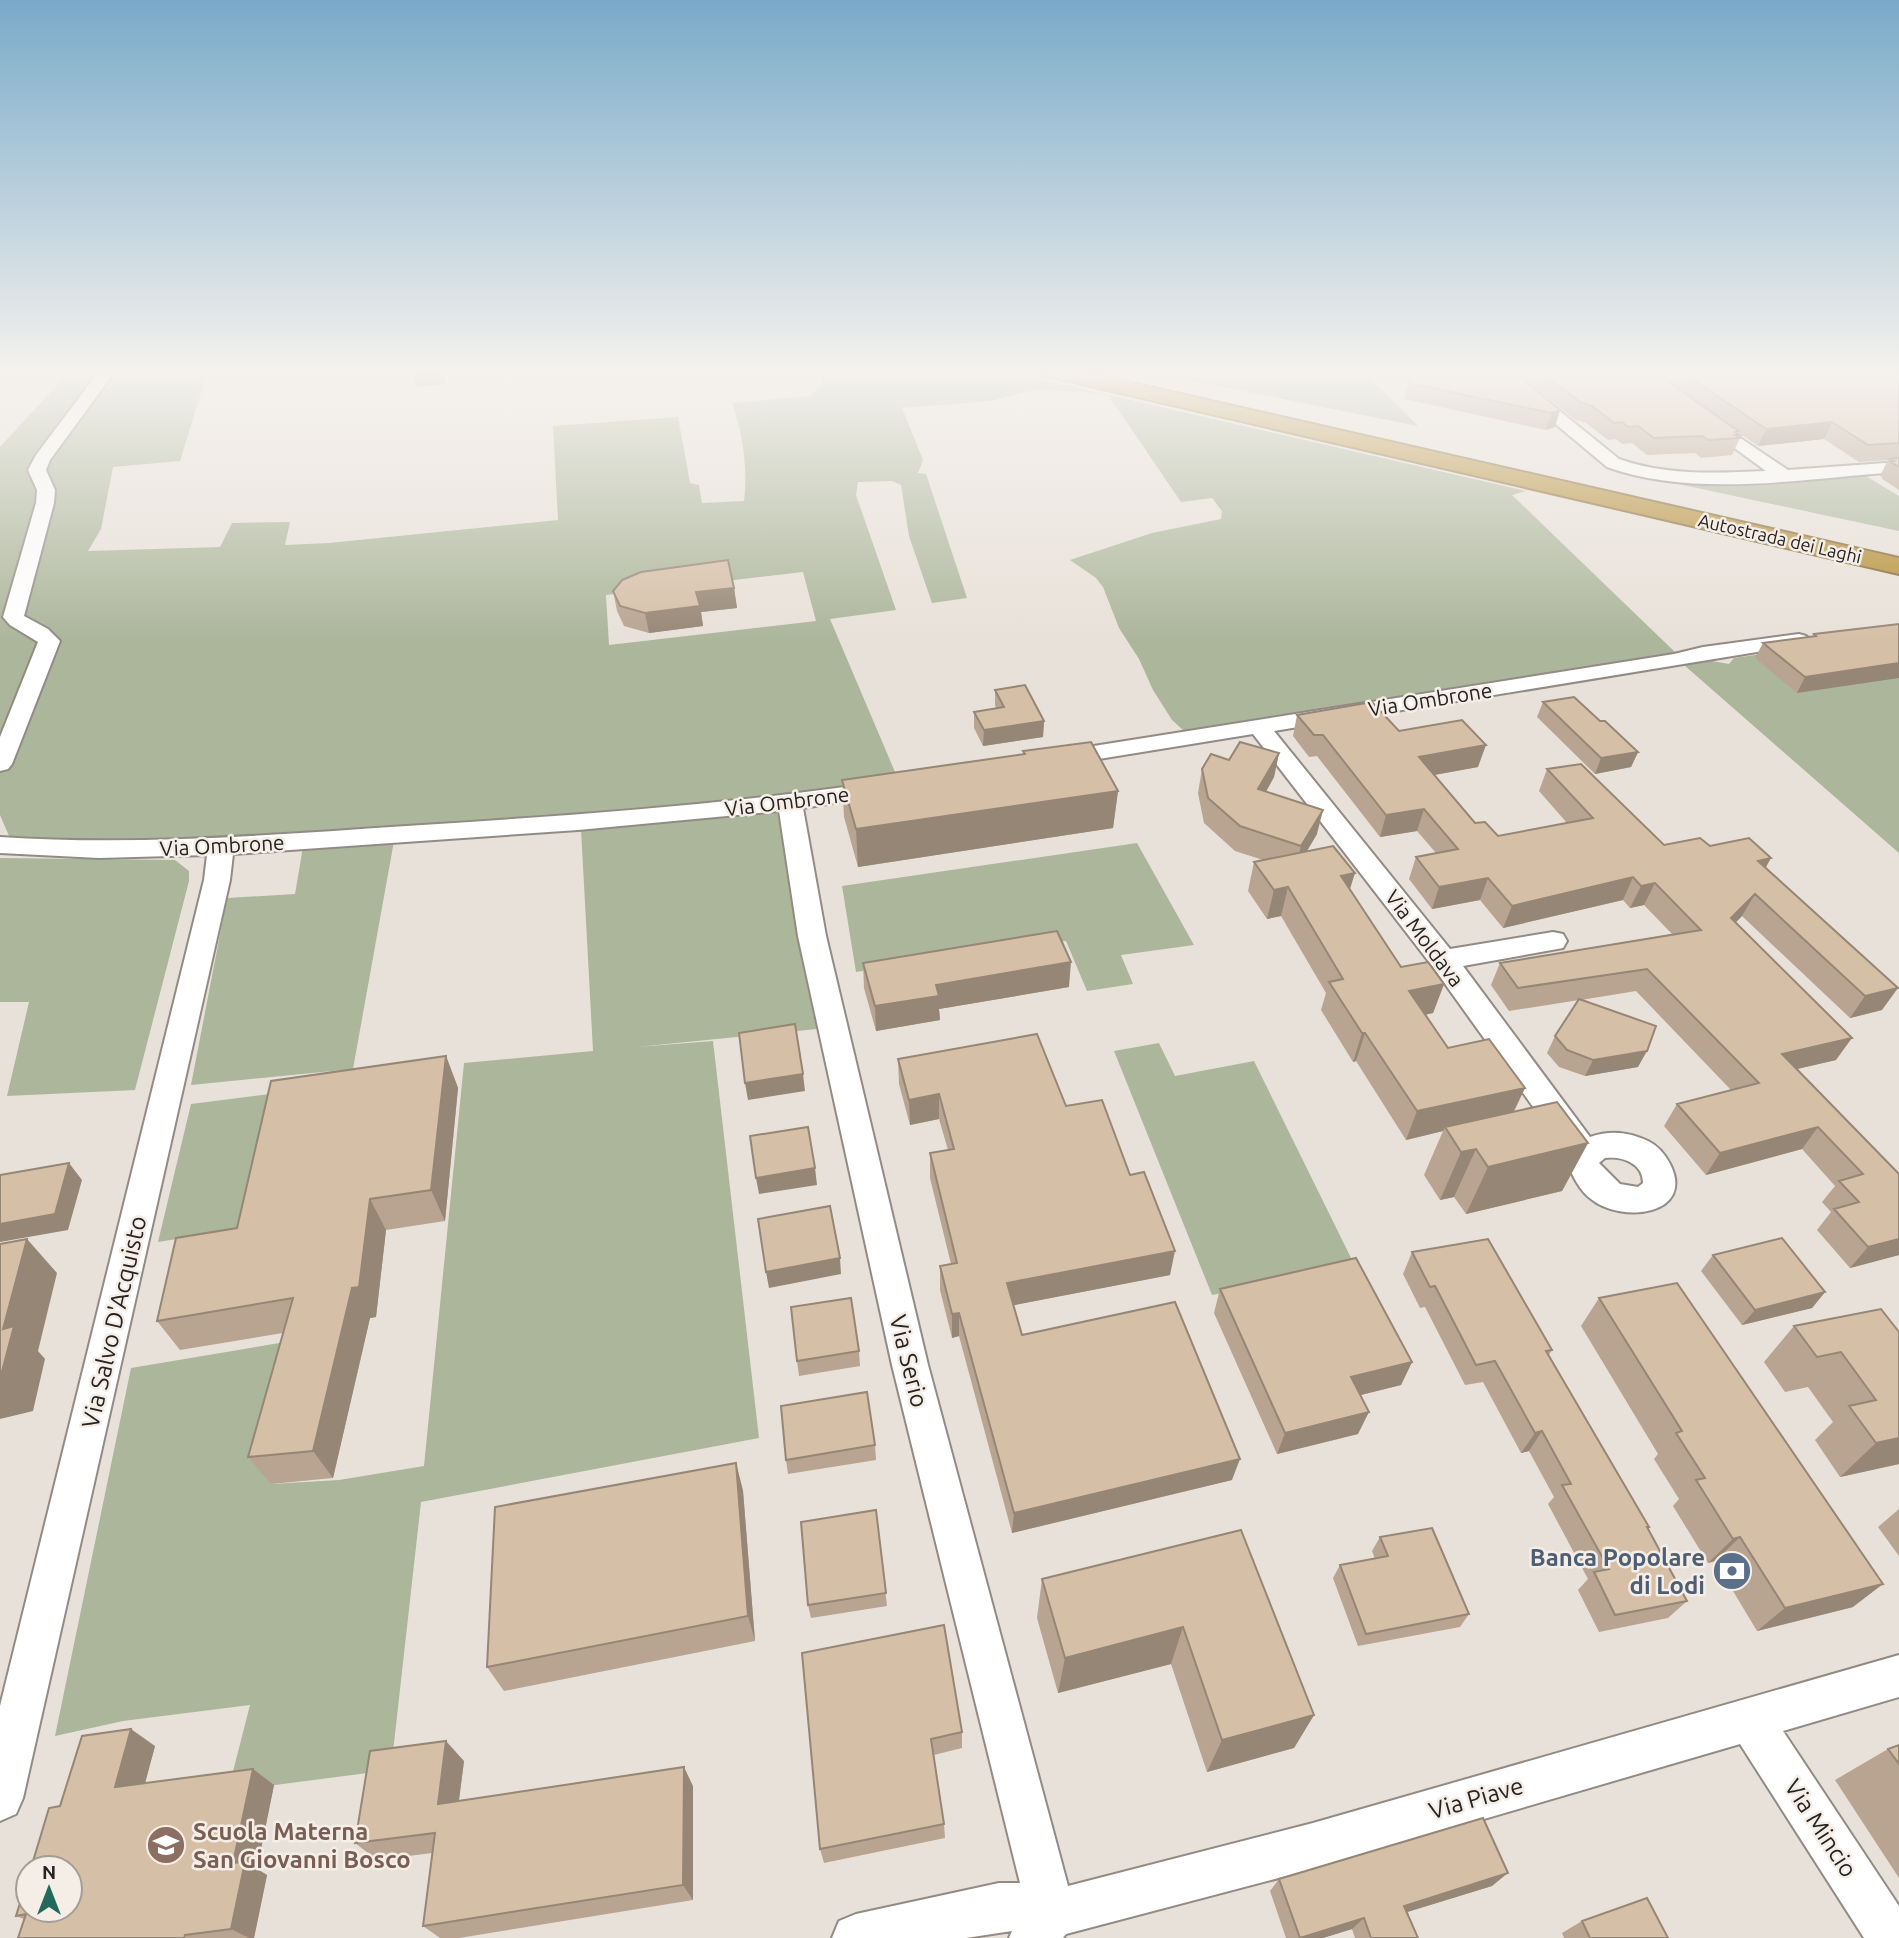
<svg xmlns="http://www.w3.org/2000/svg" width="1899" height="1938" font-family="Ubuntu,sans-serif">
  <style>
    .green { fill: #acb69b; fill-rule: evenodd }
    .lines { fill: none; stroke-linecap: round; stroke-linejoin: round }
    .minor-casing { stroke: #928b85; stroke-width: 4 }
    .highway-casing { stroke: #83672c; stroke-width: 4 }
    .minor { fill: #fff; fill-rule: evenodd }
    .highway { fill: #b58c33; fill-rule: evenodd }
    .wall { fill: #b8a490 }
    .shaded-wall { fill: #968675 }
    .building { fill: #d6bfa7; stroke: #968675; stroke-width: 2 }
    .labels { text-anchor: middle; dominant-baseline: central; stroke-width: 5; stroke-linejoin: round; paint-order: stroke }
    .far-street-label { font-size: 18px; fill: #262320; stroke: #f5eee7 }
    .street-label { font-size: 21px; fill: #262320; stroke: #f5eee7 }
    .near-street-label { font-size: 24px; fill: #262320; stroke: #f5eee7 }
    .near-service-label { font-size: 24px; font-weight: bold; fill: #4e5e75; stroke: #f5eee7; text-anchor: end }
    .near-education-label { font-size: 24px; font-weight: bold; fill: #785e54; stroke: #f5eee7; text-anchor: start }
  </style>
  <rect width="100%" height="100%" fill="#e8e1d9"/>
  <!-- green -->
  <path class="green" d="M71 370H208L180 461 113 467 101 529 88 551 220 547 232 523 290 522 285 545 329 543 558 520 553 426 678 417 690 483 699 485 702 503 744 501C748 471 743 432 732 403L811 396 822 384 821 370H1000L1526 491 1512 495 1677 654 1185 732 1172 720 1153 690 1139 659 1119 628 1103 587 1096 578 1070 560 1152 533 1221 519 1222 511 1212 498 1181 502 1109 396 1088 392 1034 390 990 401 902 408 923 460 918 473 926 474 967 598 932 603 909 536 901 485 892 481 858 482 856 495 896 610 830 619 898 779 791 795 583 818 223 839 98 842 9 836 0 815V447ZM803 572 816 621 609 645 606 595Z
    M1301 370H1363L1418 426 1183 379Z
    M1859 472 1899 496V531L1678 484Z
    M1899 635V853L1684 665 1712 661 1729 664 1734 658Z
    M777 811 817 1029 637 1047 713 1041 759 1438 421 1502 391 1770 228 1791 250 1705 123 1721 55 1736 131 1368 309 1338 271 1484 339 1480 424 1466 464 1063 593 1051 581 829Z
    M394 841 353 1069 191 1085 227 898 295 894 303 847Z
    M1137 843 1194 945 1121 955 1133 984 1087 991 1066 941 856 972 842 886Z
    M0 858 175 860 189 871V881L135 1090 7 1096 29 1002H0Z
    M1159 1043 1175 1076 1254 1061 1355 1266 1212 1295 1114 1051Z
    M292 1091 264 1225 158 1242 191 1104Z"/>
  <g class="lines">
    <!-- minor casing -->
    <g class="minor-casing">
      <path id="minor" d="M100 370H116L50 460 46 470 55 490 54 503 24 616 48 629 60 641 12 764 8 769 0 771V737L38 642 10 625 3 617 36 503 37 490 28 470 36 455Z
        M1491 370H1509L1619 459C1666 476 1717 473 1766 471L1700 423 1698 420 1706 415 1788 470 1899 462V472C1807 478 1695 499 1607 467Z
        M1799 634 1806 636 1810 640 1806 644 1274 731 1450 949 1553 932 1563 934 1567 941 1563 948 1463 966 1590 1137C1611 1130 1628 1132 1648 1141 1658 1146 1665 1154 1670 1164 1696 1215 1621 1224 1591 1199 1579 1190 1573 1176 1567 1163L1569 1157 1433 967 1253 734 1062 765 1054 763 1050 758 1054 753 1062 751 1674 654 1703 647ZM1605 1158C1622 1156 1643 1163 1643 1183L1638 1187 1620 1184 1599 1163Z
        M880 782 889 784 892 789 889 794 803 808 826 936 928 1365 1068 1886 1313 1823 1899 1655V1697L1783 1731 1899 1906V1938H1864L1740 1744 1313 1869 1066 1934 1063 1938H1009L1012 1931 966 1938H832L839 1921 856 1914 999 1883H1020L892 1365 798 936 779 811 578 830 233 854 230 880 23 1798 16 1814 0 1821V1706L204 880 207 855 99 858 0 853V837C136 846 271 835 406 826 565 816 723 805 880 782Z"/>
    </g>
    <!-- highway casing -->
    <g class="highway-casing">
      <path id="highway" d="M1037 370H1076L1899 558V574L1047 376 1040 374Z"/>
    </g>
    <!-- minor -->
    <use href="#minor" class="minor"/>
    <!-- highway -->
    <use href="#highway" class="highway"/>
  </g>
  <!-- wall -->
  <path class="wall" d="M1373 370H1512L1560 410 1555 427 1546 430 1404 399 1408 382 1372 374Z
    M1513 370H1899V490L1882 479 1883 478 1880 476 1888 460 1859 462 1824 439 1758 446 1738 432 1740 438 1732 455 1701 458 1695 453 1647 455 1632 443 1622 444 1616 439 1608 440 1586 423 1574 419Z
    M734 588 737 608 701 612 703 626 649 633 624 626 617 611 613 591Z
    M1899 624 1797 693 1755 658 1763 643 1813 636 1814 634Z
    M995 690 1044 721 1043 737 983 746 974 728V712L996 708 995 705Z
    M1543 702 1600 721 1638 752 1631 767 1595 774 1537 717Z
    M1297 715 1399 731 1478 767 1434 775 1475 823 1498 836 1567 823 1539 791 1547 769 1664 845 1710 846 1766 868 1882 1010 1850 1018 1742 916 1735 923 1836 1060 1796 1069 1899 1174V1255L1850 1268 1817 1230 1831 1212 1822 1202 1835 1186 1802 1149 1706 1175 1664 1126 1677 1104 1731 1090 1636 991 1581 1000 1638 1067 1585 1076 1559 1067 1547 1053 1555 1036 1579 1000 1509 1011 1491 985 1500 963 1672 934 1644 905 1630 908 1623 900 1503 928 1480 900 1432 909 1409 879 1416 857 1436 853 1417 831 1380 837 1317 756 1309 757 1293 736Z
    M1023 751 1118 791 1113 828 858 867 844 817 842 780 1023 755Z
    M1279 753 1274 777 1266 792 1317 834 1307 851 1350 890 1401 967 1444 984 1433 1013 1425 1015 1448 1048 1525 1088 1514 1112 1588 1143 1562 1191 1466 1214 1454 1197 1440 1200 1424 1175 1443 1131 1406 1140 1356 1061 1353 1062 1321 1010 1326 993 1281 916 1267 919 1248 891 1254 862 1263 860 1235 851 1204 823 1198 793 1202 769 1229 760Z
    M863 963 1069 987 939 1009 940 1020 876 1031 864 988Z
    M446 1056 458 1088 445 1221 386 1230 376 1317 370 1318 333 1478 271 1484 248 1457 283 1333 180 1350 157 1321 237 1228Z
    M898 1059 1066 1106 1130 1175 1170 1275 1013 1305 1022 1335 1232 1480 1012 1533 959 1336 952 1338 940 1290V1266L951 1264 930 1178V1153L948 1150 939 1119 910 1125 899 1084Z
    M1412 1252 1552 1350 1549 1355 1649 1527 1647 1529 1687 1601 1668 1618 1599 1632 1578 1590 1588 1579 1548 1504 1554 1497 1529 1451 1521 1453 1483 1382 1465 1385 1425 1307 1420 1308 1403 1274Z
    M1713 1255 1825 1292 1812 1308 1742 1325 1701 1271Z
    M1220 1289 1412 1362 1401 1385 1360 1395 1358 1434 1277 1454 1214 1313Z
    M1599 1298 1853 1607 1757 1631 1715 1561 1708 1563 1673 1506 1679 1499 1654 1459 1658 1454 1581 1326Z
    M1794 1326 1899 1332V1464L1840 1477 1815 1440 1833 1422 1808 1387 1785 1392 1764 1362Z
    M859 1351 860 1366 799 1376 797 1361Z
    M875 1445 876 1460 788 1474 786 1460Z
    M736 1463 743 1491 755 1641 504 1691 487 1667Z
    M1899 1509V1556L1878 1527Z
    M876 1510 887 1606 811 1618 808 1605Z
    M1241 1530 1314 1715 1294 1748 1207 1772 1171 1664 1058 1693 1037 1618 1042 1579Z
    M1380 1537 1469 1614 1460 1627 1358 1646 1333 1578 1340 1565 1375 1559 1372 1551Z
    M802 1653 962 1732V1748L934 1755 944 1824 945 1838 824 1863 820 1849Z
    M1899 1745V1878L1835 1780 1888 1749Z
    M155 1746 145 1783 253 1769 274 1785 257 1869 267 1875 254 1938H18L24 1919 16 1916 60 1806Z
    M464 1761 459 1801 693 1786V1900L459 1938H440L423 1926 432 1853 377 1860 355 1843Z
    M1279 1879 1492 1886 1407 1912 1418 1938H1355L1352 1929 1323 1938H1286L1270 1891Z
    M1582 1921 1668 1938H1564L1562 1933Z"/>
  <!-- shaded-wall -->
  <path class="shaded-wall" d="M444 370 445 384 416 387 413 374Z
    M1560 410 1555 427 1546 430 1551 413Z
    M1832 422 1824 439 1758 446 1766 429Z
    M734 588 737 608 701 612 703 626 649 633 645 613 696 592Z
    M1899 663V678L1797 693 1805 677Z
    M1044 721 1043 737 983 746 984 730Z
    M1486 745 1478 767 1412 779 1419 757Z
    M1638 752 1631 767 1595 774 1601 758Z
    M1279 753 1274 777 1253 814 1258 789Z
    M1118 791 1113 828 858 867 856 829Z
    M1424 809 1417 831 1380 837 1386 815Z
    M1323 810 1317 834 1295 871 1301 846Z
    M1771 858 1759 880 1758 861Z
    M1355 873 1346 902 1341 876Z
    M1633 877 1623 900 1503 928 1512 906Z
    M1488 878 1480 900 1432 909 1439 887Z
    M1655 883 1644 905 1630 908 1641 886Z
    M1288 887 1281 916 1267 919 1274 890Z
    M1755 894 1742 916 1718 940 1731 918Z
    M1071 962 1069 987 939 1009 940 1020 876 1031 875 1006 936 985Z
    M1444 984 1433 1013 1399 1020 1409 991Z
    M1898 988 1882 1010 1850 1018 1865 996Z
    M1362 1033H1365L1356 1061 1353 1062Z
    M1852 1038 1836 1060 1767 1076 1782 1054Z
    M1647 1051 1638 1067 1585 1076 1593 1060Z
    M446 1056 458 1088 445 1221 431 1190Z
    M803 1074 805 1091 748 1100 745 1083Z
    M1525 1088 1511 1116 1445 1127 1443 1131 1406 1140 1417 1111Z
    M939 1094V1119L910 1125 909 1100Z
    M1818 1127 1802 1149 1706 1175 1720 1153Z
    M1588 1143 1562 1191 1466 1214 1488 1167Z
    M1476 1149 1454 1197 1440 1200 1461 1152Z
    M69 1163 82 1180 68 1230 0 1242V1224Z
    M815 1168 817 1185 759 1194 756 1178Z
    M370 1199 386 1230 376 1317 370 1318 333 1478 313 1451Z
    M27 1239 57 1273 38 1351 45 1359 33 1411 0 1419V1379L3 1329Z
    M1899 1239V1255L1850 1268 1868 1247Z
    M1175 1251 1170 1275 1005 1307 1007 1283Z
    M840 1258 841 1274 769 1288 766 1272Z
    M1825 1292 1812 1308 1742 1325 1755 1310Z
    M959 1313V1336L952 1338V1314Z
    M1412 1362 1401 1385 1341 1400 1351 1377Z
    M1369 1412 1358 1434 1277 1454 1285 1433Z
    M1542 1431 1529 1451 1521 1453 1535 1433Z
    M1899 1438V1464L1840 1477 1876 1443Z
    M1240 1459 1232 1480 1012 1533 1014 1513Z
    M736 1463 743 1491 755 1641 748 1616Z
    M1740 1537 1715 1561 1708 1563 1733 1539Z
    M1883 1584 1853 1607 1757 1631 1785 1608Z
    M1183 1627 1171 1664 1058 1693 1065 1658Z
    M1314 1715 1294 1748 1207 1772 1222 1740Z
    M131 1729 155 1746 140 1802 115 1787Z
    M446 1741 464 1761 456 1822 438 1804Z
    M684 1767 693 1786V1900L683 1885Z
    M253 1769 274 1785 257 1869 267 1875 254 1938H249L231 1929 233 1863Z
    M1508 1873 1492 1886 1391 1917 1404 1906Z
    M1364 1918 1352 1929 1323 1938H1300Z"/>
  <!-- building -->
  <path class="building" d="M413 370H441V371L413 374Z
    M1417 370H1512L1560 410 1551 413 1408 383Z
    M1539 370H1652L1738 431 1735 432 1740 435H1735L1740 438 1708 440 1702 436 1654 438 1638 426 1628 427 1622 422 1614 423 1592 406 1580 402Z
    M1679 370H1899V443L1868 445 1832 422 1766 429Z
    M1899 458V467L1891 462 1894 461 1889 459Z
    M728 560 734 588 696 592 700 606 645 613 620 606 613 591 622 580 641 572Z
    M1899 624V663L1805 677 1763 643 1816 636 1814 634Z
    M1025 685 1044 721 984 730 974 712 1004 707 995 690Z
    M1574 697 1600 721H1605L1638 752 1601 758 1543 702Z
    M1372 702 1399 731 1462 720 1486 745 1419 757 1475 823 1485 822 1498 836 1593 818 1547 769 1581 764 1664 845 1700 838 1710 846 1749 838 1771 858 1758 861 1898 988 1865 996 1755 894 1731 918 1852 1038 1782 1054 1899 1174V1239L1868 1247 1834 1209 1859 1202 1839 1181 1863 1174 1818 1127 1720 1153 1677 1104 1759 1083 1647 969 1518 988 1500 963 1701 930 1655 883 1641 886 1633 877 1512 906 1488 878 1439 887 1416 857 1458 849 1424 809 1386 815 1323 735H1314L1297 715Z
    M1091 742 1118 791 856 829 842 780 1025 754 1023 751Z
    M1240 742 1279 753 1258 789 1323 810 1301 846 1240 826 1208 798 1202 769 1211 754 1229 760Z
    M1333 846 1355 873 1341 876 1401 967 1428 962 1444 984 1409 991 1448 1048 1489 1039 1525 1088 1417 1111 1365 1033H1362L1329 982 1343 979 1288 887 1274 890 1254 862Z
    M1057 931 1071 962 936 985 939 996 875 1006 863 963Z
    M1579 999 1656 1026 1647 1051 1593 1060 1567 1050 1555 1036Z
    M795 1024 803 1074 745 1083 739 1033Z
    M1037 1034 1066 1106 1102 1100 1130 1175 1144 1172 1175 1251 1007 1283 1022 1335 1175 1302 1240 1459 1014 1513 959 1313 952 1314 940 1266 957 1263 930 1153 954 1149 939 1094 909 1100 898 1059Z
    M446 1056 431 1190 370 1199 359 1287 352 1288 313 1451 248 1457 293 1298 157 1321 176 1238 237 1228 271 1081Z
    M1557 1102 1588 1143 1488 1167 1476 1149 1461 1152 1445 1127Z
    M808 1127 815 1168 756 1178 750 1136Z
    M69 1163 55 1214 0 1224V1175Z
    M830 1206 840 1258 766 1272 758 1219Z
    M1782 1238 1825 1292 1755 1310 1713 1255Z
    M27 1239 3 1329 14 1326 0 1379V1244Z
    M1488 1239 1552 1350 1546 1351 1649 1527H1647L1687 1601 1615 1615 1594 1572 1609 1569 1562 1485 1571 1484 1542 1431 1535 1433 1495 1361 1476 1365 1435 1286 1430 1287 1412 1252Z
    M1356 1258 1412 1362 1351 1377 1369 1412 1285 1433 1220 1289Z
    M1677 1283 1883 1584 1785 1608 1740 1537 1733 1539 1696 1480 1705 1478 1676 1433 1682 1431 1599 1298Z
    M851 1298 859 1351 797 1361 791 1307Z
    M1881 1309 1899 1332V1438L1876 1443 1849 1406 1876 1400 1841 1352 1817 1357 1794 1326Z
    M867 1392 875 1445 786 1460 781 1406Z
    M736 1463 748 1616 487 1667 495 1507Z
    M876 1510 886 1593 808 1605 801 1522Z
    M1432 1528 1469 1614 1366 1634 1340 1565 1388 1556 1380 1537Z
    M1241 1530 1314 1715 1222 1740 1183 1627 1065 1658 1042 1579Z
    M944 1625 962 1732 931 1739 944 1824 820 1849 802 1653Z
    M131 1729 115 1787 253 1769 233 1863 245 1862 231 1929 185 1935 184 1938H18L26 1914 16 1916 28 1877V1910H70V1868H31L49 1808 60 1806 82 1736Z
    M446 1741 438 1804 684 1767 683 1885 423 1926 435 1833 355 1843 370 1751Z
    M1899 1745V1764L1888 1749Z
    M1483 1818 1508 1873 1404 1906 1418 1938H1371L1364 1918 1300 1938 1279 1879Z
    M1647 1898 1668 1938H1590L1582 1921Z"/>
  <!-- sky -->
  <linearGradient id="sky" x2="0" y2="1"><stop stop-color="#79aac9"/><stop offset="0.58" stop-color="#f5f2ee"/><stop offset="1" stop-color="#f5f2ee" stop-opacity="0"/></linearGradient>
  <rect width="1899" height="641" fill="url(#sky)"/>
  <!-- icons -->
  <defs>
    <g id="bank-disc" transform="scale(2.0125)"><circle r="9.5" fill="#5c6f8a" stroke="#f5eee7"/><path d="M-6-4H6V4H-6ZM0-2.3a2.3 2.3 0 1 0 0 4.6a2.3 2.3 0 1 0 0-4.6Z" fill="#fff"/></g>
    <g id="school-disc" transform="scale(2.0125)"><circle r="9.5" fill="#8d6e63" stroke="#f5eee7"/><path d="M0-5L7-2L0 1L-7-2ZM-4 1L0 2.5L4 1V4Q0 6-4 4Z" fill="#fff"/></g>
  </defs>
  <g fill-rule="evenodd">
    <use href="#bank-disc" x="1732" y="1571"/>
    <use href="#school-disc" x="166" y="1845"/>
  </g>
  <g class="labels">
    <!-- far-street labels -->
    <g class="far-street-label">
      <text transform="translate(1780 538) rotate(13)">Autostrada dei Laghi</text>
    </g>
    <!-- street labels -->
    <g class="street-label">
      <text transform="translate(1430 699) rotate(-9)">Via Ombrone</text>
      <text transform="translate(787 801) rotate(-7)">Via Ombrone</text>
      <text transform="translate(222 845) rotate(-3)">Via Ombrone</text>
      <text transform="translate(1425 938) rotate(53)">Via Moldava</text>
    </g>
    <!-- near-street labels -->
    <g class="near-street-label">
      <text transform="translate(114 1322) rotate(-77)">Via Salvo D'Acquisto</text>
      <text transform="translate(909 1361) rotate(76)">Via Serio</text>
      <text transform="translate(1476 1798) rotate(-16)">Via Piave</text>
      <text transform="translate(1821 1828) rotate(57)">Via Mincio</text>
    </g>
    <!-- near-service labels -->
    <g class="near-service-label">
      <text x="1705" y="1557">Banca Popolare<tspan x="1705" dy="28">di Lodi</tspan></text>
    </g>
    <!-- near-education labels -->
    <g class="near-education-label">
      <text x="193" y="1831">Scuola Materna<tspan x="193" dy="28">San Giovanni Bosco</tspan></text>
    </g>
  </g>
  <!-- north arrow -->
  <g transform="translate(49 1889)"><circle r="33" fill="#f5eee7" stroke="#a29d97" stroke-width="2"/>
  <path d="M0-5L12 26L0 18L-12 26Z" fill="#24695d"/>
  <text y="-10" font-size="19" font-weight="bold" text-anchor="middle" fill="#262320">N</text>
  </g>
</svg>
